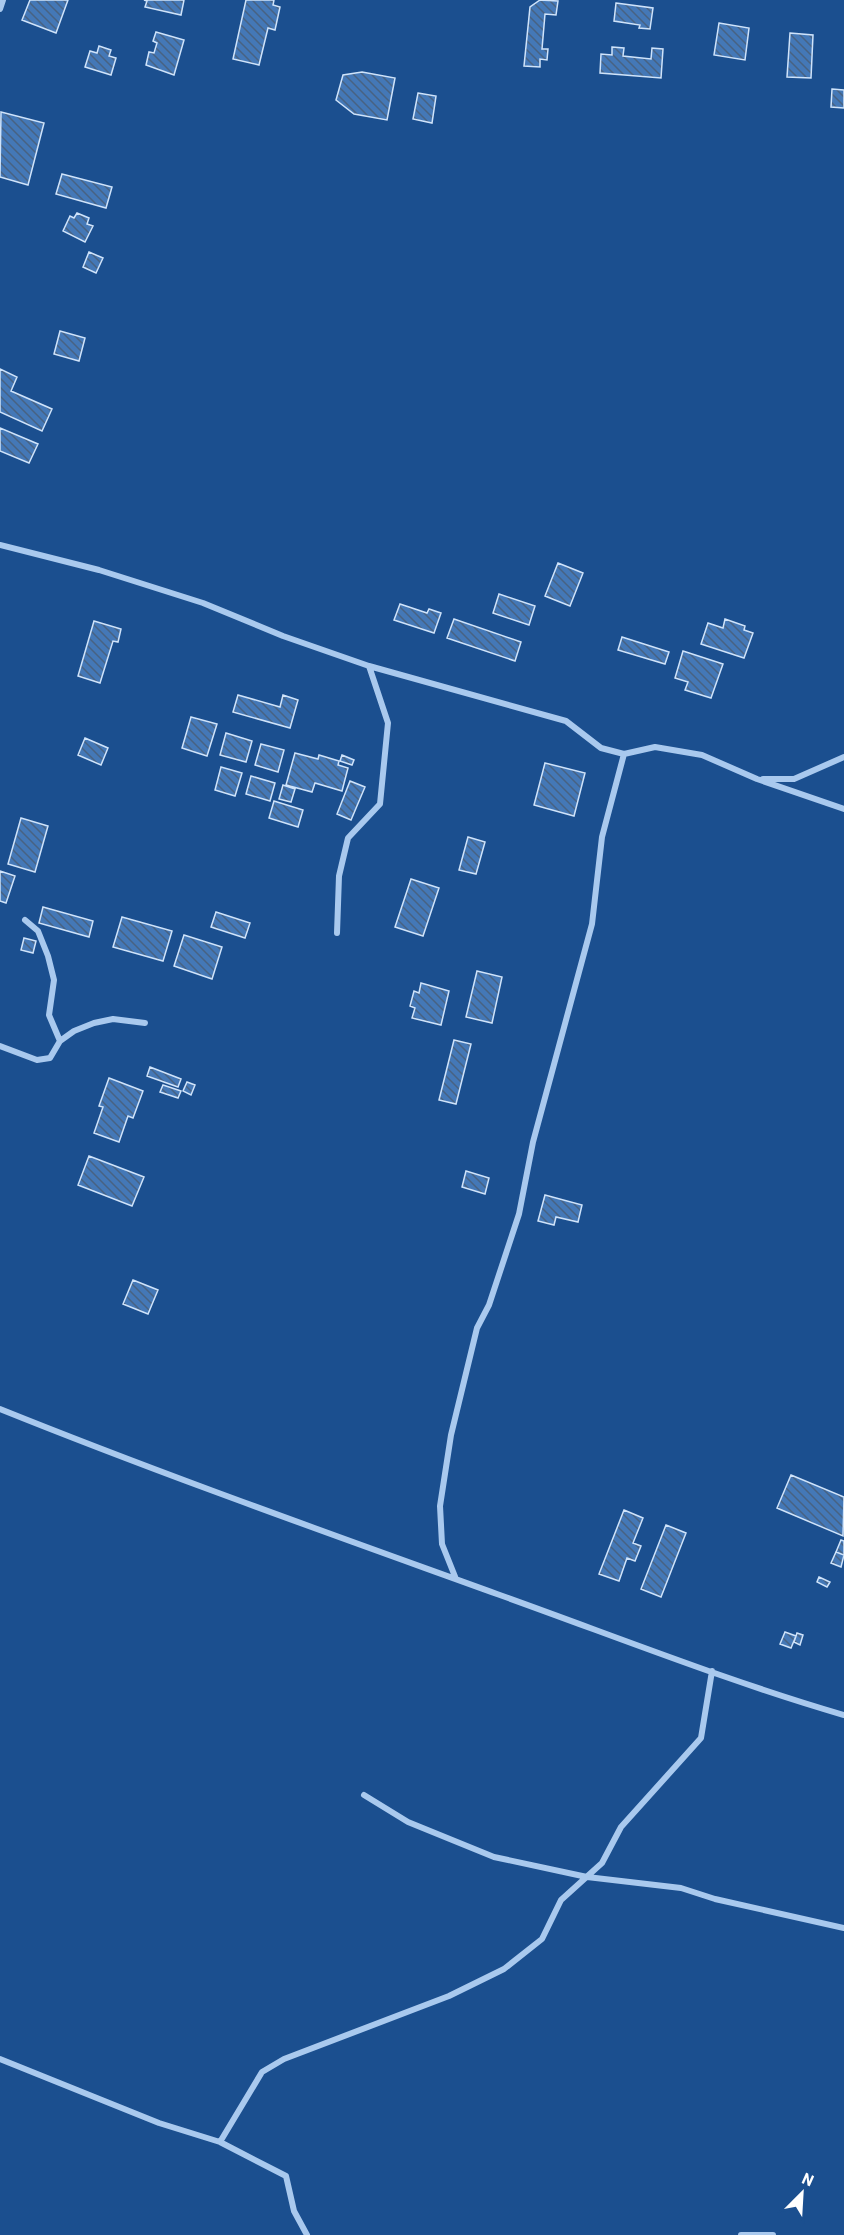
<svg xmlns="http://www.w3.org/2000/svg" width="844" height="2235" font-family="Barlow,sans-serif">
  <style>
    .building { fill: url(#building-back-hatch); stroke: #cfe3fa; stroke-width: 1.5 }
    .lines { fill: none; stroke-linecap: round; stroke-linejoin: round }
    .minor { stroke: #a9c9ee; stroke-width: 6 }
  </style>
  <defs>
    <pattern id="building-back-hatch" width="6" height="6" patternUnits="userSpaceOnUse" patternTransform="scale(1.5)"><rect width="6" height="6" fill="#4478b7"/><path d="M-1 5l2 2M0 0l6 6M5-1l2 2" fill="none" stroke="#486282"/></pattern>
  </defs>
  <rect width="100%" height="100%" fill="#1b4f8f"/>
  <!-- building -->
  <path class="building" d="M30 0H68L56 33 22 20Z
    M144 0H184L181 15 145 7 147 1Z
    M246 0H274L273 5 280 7 275 30 268 28 259 65 233 59Z
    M540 0 558 1 556 15 545 14 542 49H548L547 60 540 59V67L524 66 530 7Z
    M616 3 653 8 650 29 639 28 640 25 614 21Z
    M719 23 749 28 745 60 714 55Z
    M156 32 184 40 174 75 146 65 149 52 154 53 157 43 153 41Z
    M790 33 813 35 811 78 787 77Z
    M99 46 111 50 109 56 116 58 111 75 85 67 90 51 97 53Z
    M612 47 624 48 623 56 651 59 652 48 663 49 661 78 600 73 601 54 612 55Z
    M362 72 395 78 387 120 354 114 336 100 343 75Z
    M832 89 844 90V108L831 107Z
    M418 93 436 96 432 123 413 119Z
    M1 112 44 123 28 185 0 177Z
    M62 174 112 187 106 208 56 194Z
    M77 213 89 218 87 224 93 226 85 242 63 231 70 216 74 218Z
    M89 252 103 258 96 273 83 267Z
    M60 331 85 338 79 361 54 354Z
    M0 369 17 377 11 391 52 409 42 431 0 412Z
    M0 428 38 444 29 463 0 451Z
    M558 563 583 573 570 606 545 596Z
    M499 594 535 606 529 625 493 613Z
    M400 604 427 613 429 609 441 613 434 633 394 620Z
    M454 619 521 642 515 661 447 638Z
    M725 619 745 626 744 630 753 633 744 658 701 644 708 623 723 628Z
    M94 621 121 629 118 642 113 641 100 683 78 676Z
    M622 637 669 652 665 664 618 650Z
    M683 651 723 664 711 698 685 690 688 682 675 678Z
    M238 695 280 707 283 695 298 700 290 728 233 712Z
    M191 717 217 724 207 756 182 748Z
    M226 733 252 741 246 762 220 755Z
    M85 738 108 748 101 765 78 755Z
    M261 744 284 750 278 772 255 765Z
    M295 753 318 759 319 755 339 761 338 765 348 768 342 791 315 783 312 792 286 785Z
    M342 755 354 760 352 765 340 761Z
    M545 763 585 773 574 816 534 805Z
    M221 767 242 773 235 796 215 790Z
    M251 776 275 783 270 801 246 794Z
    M350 781 365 787 351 820 337 814Z
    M283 785 295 789 291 802 279 799Z
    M274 801 303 810 298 827 269 818Z
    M21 818 48 826 35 872 8 864Z
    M468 837 485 842 476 874 459 870Z
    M0 871 15 876 6 903 0 901Z
    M411 879 439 888 423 936 395 927Z
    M43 907 93 921 89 937 39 923Z
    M216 912 250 923 245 938 211 927Z
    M122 917 172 931 163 961 113 947Z
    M184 935 222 947 212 979 174 966Z
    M24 938 36 941 33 953 21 950Z
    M477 971 502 977 492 1023 466 1017Z
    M421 983 449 991 441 1025 412 1018 415 1008 410 1006 414 991 419 993Z
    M454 1040 471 1044 456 1104 439 1100Z
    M150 1067 181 1079 178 1087 147 1076Z
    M109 1078 143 1091 133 1118 128 1116 119 1142 94 1133 103 1107 99 1106Z
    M187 1082 195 1085 191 1095 183 1091Z
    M163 1085 181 1091 178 1098 160 1092Z
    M89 1156 144 1177 132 1206 78 1185Z
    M466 1171 489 1178 485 1194 462 1187Z
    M545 1195 582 1205 578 1222 556 1217 554 1225 538 1221Z
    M133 1280 158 1290 148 1314 123 1304Z
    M791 1475 844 1497 843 1536 777 1508Z
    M624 1510 643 1518 633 1543 641 1546 635 1561 627 1558 619 1581 599 1574Z
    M666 1525 686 1533 661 1597 641 1589Z
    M841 1540 844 1541V1555L836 1552Z
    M836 1552 844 1555 841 1567 831 1563Z
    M819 1577 830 1582 827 1587 817 1582Z
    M785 1632 796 1636 791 1648 780 1644Z
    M797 1633 803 1635 800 1645 794 1642Z"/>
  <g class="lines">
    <!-- minor -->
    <path class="minor" d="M0 9 3 0
      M0 545 99 570 203 603 283 636 369 666 566 721 601 748 624 754 655 747 702 755 757 779 844 809
      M763 779H794L844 757
      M25 920 38 931 48 956 54 980 49 1015 60 1041
      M337 933 339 876 348 838 380 804 388 723 369 666
      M0 1046 37 1060 50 1058 60 1041 74 1031 94 1023 113 1019 145 1023
      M0 1409C164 1475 331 1534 497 1594 612 1635 727 1681 844 1715
      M456 1579 442 1544 440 1506 451 1435 477 1328 489 1305 519 1214 533 1142 592 924 602 837 624 754
      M364 1795 408 1822 494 1857 587 1877 681 1888 715 1899 844 1928
      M0 2059 159 2123 220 2142 286 2176 294 2211 307 2235
      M220 2142 262 2072 284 2059 449 1996 504 1969 542 1939 561 1900 602 1863 621 1827 701 1738 712 1671
      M741 2235H773"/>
  </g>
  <!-- north arrow -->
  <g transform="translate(802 2193) rotate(24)" stroke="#1b4f8f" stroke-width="4.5" paint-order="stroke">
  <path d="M0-4.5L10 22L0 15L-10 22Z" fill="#ffffff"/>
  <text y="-9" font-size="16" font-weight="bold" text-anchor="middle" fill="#ffffff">N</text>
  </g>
</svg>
